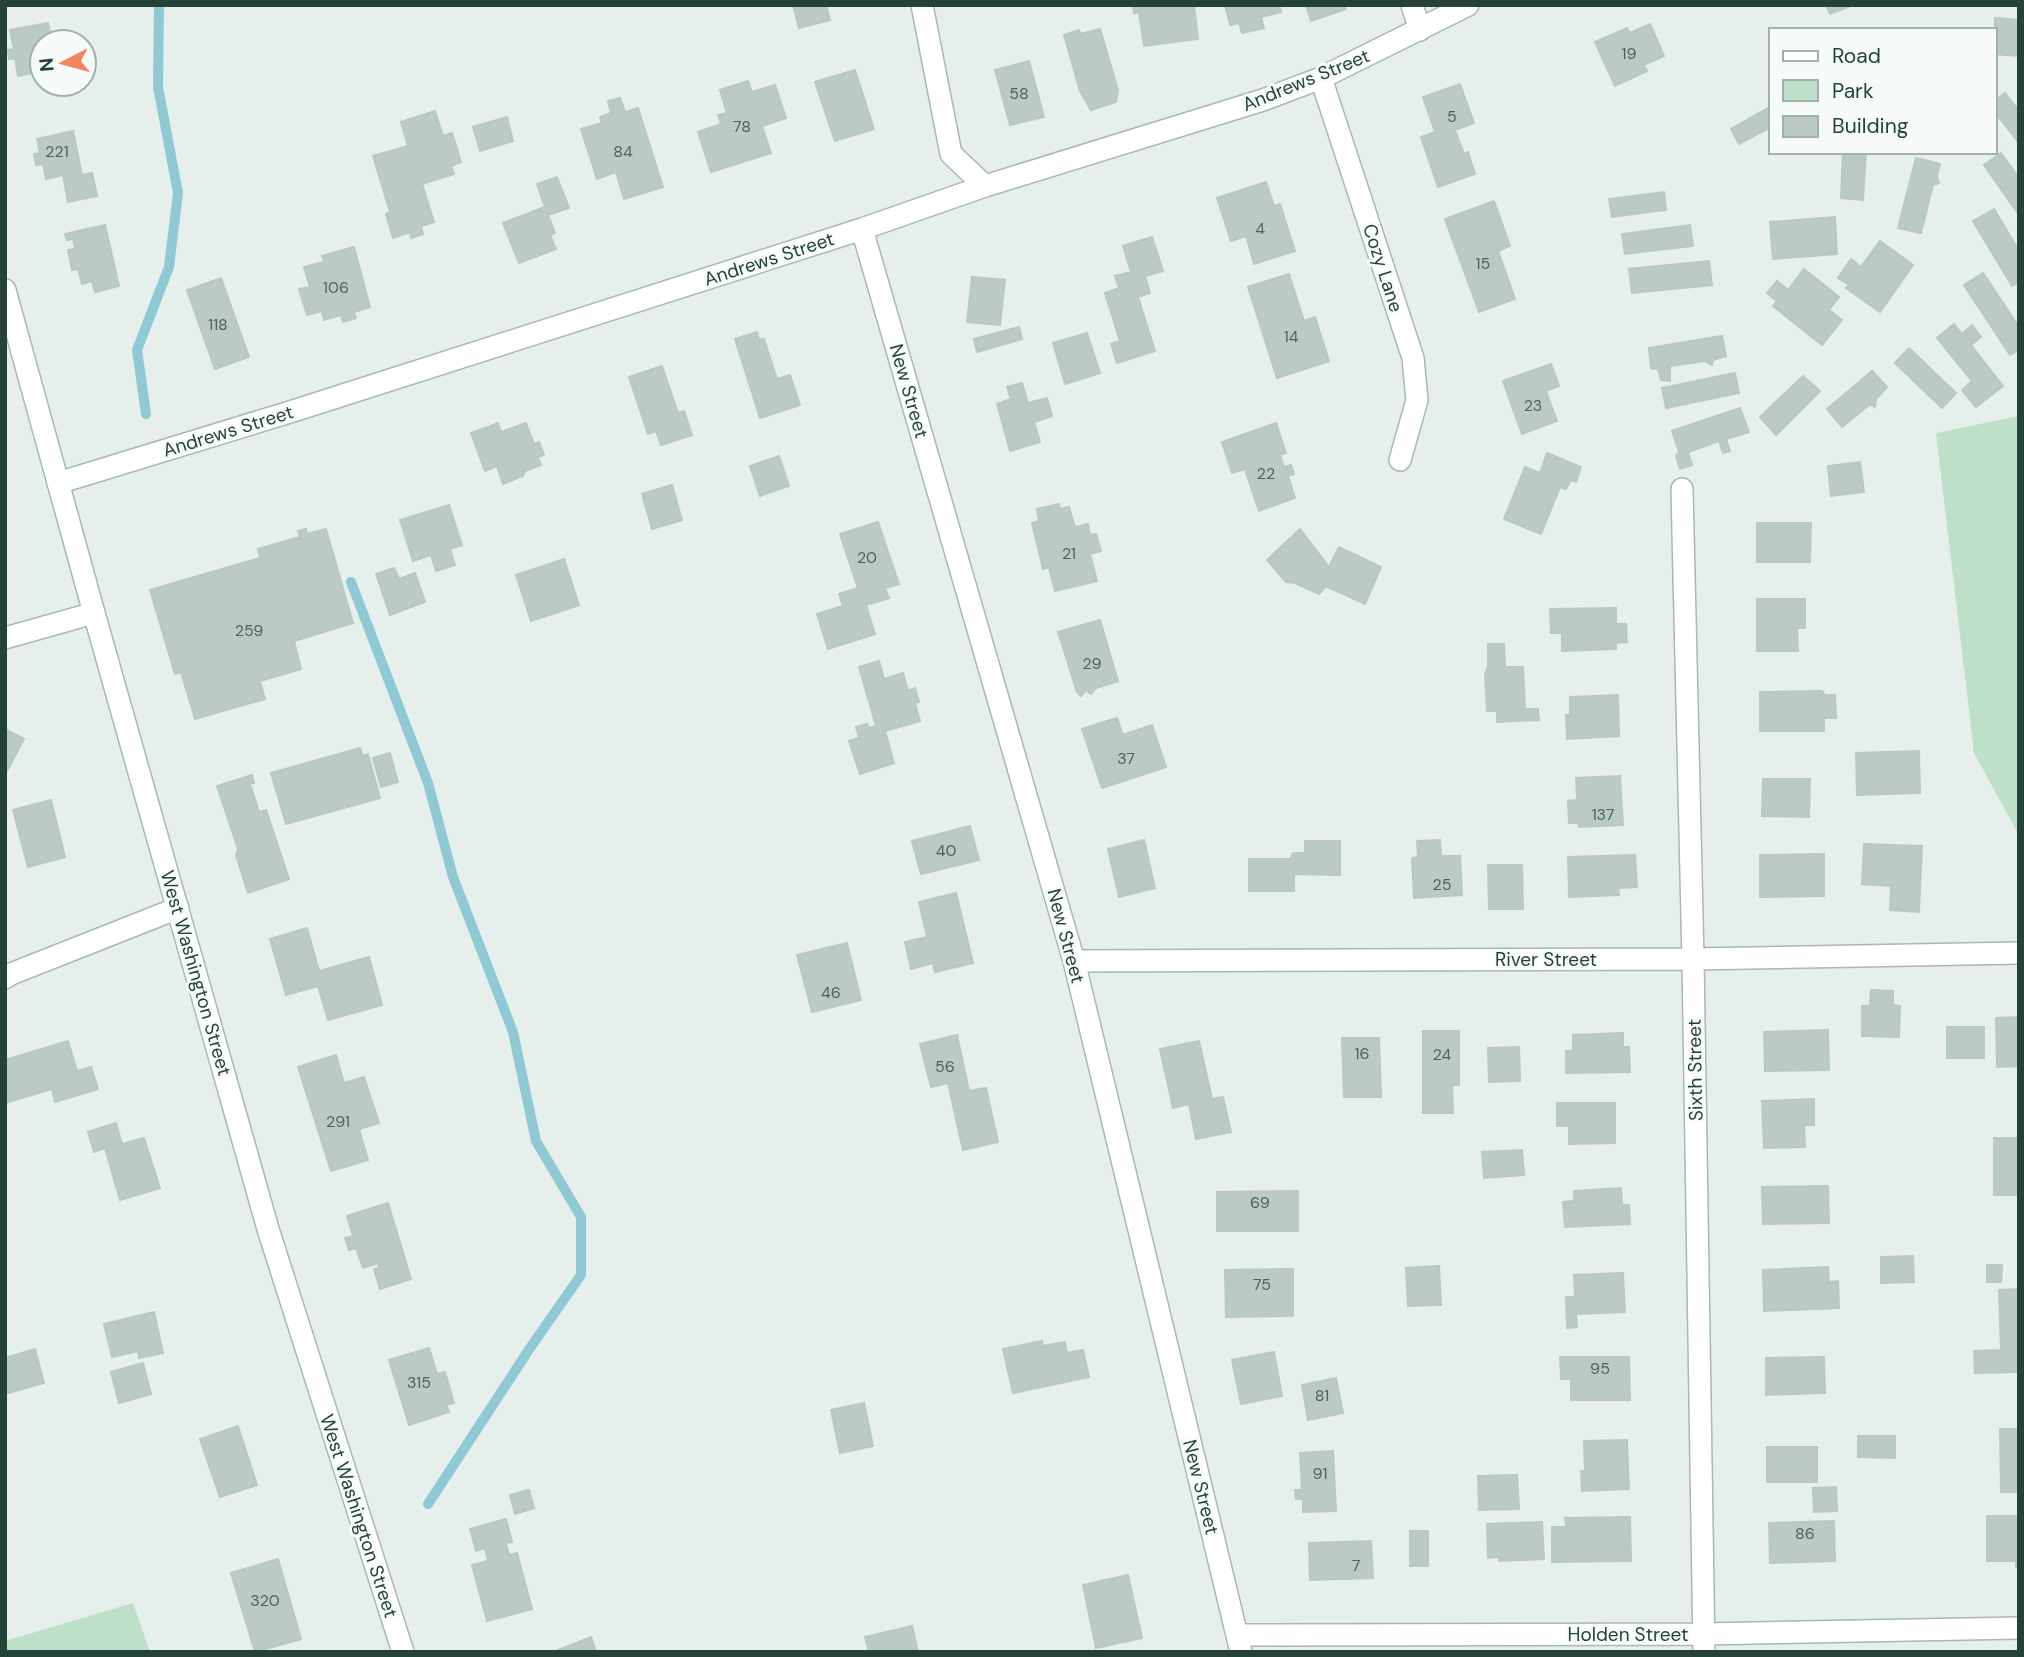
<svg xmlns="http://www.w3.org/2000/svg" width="2024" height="1657" font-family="'DM Sans',sans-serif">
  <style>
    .green { fill: #bfe0c8 }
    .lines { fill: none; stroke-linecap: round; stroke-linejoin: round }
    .stream { stroke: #8ec9d4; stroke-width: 10 }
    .building { fill: #bbcac4; stroke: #b8c9c2; stroke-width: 2 }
    .street-casing { stroke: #a8b8b2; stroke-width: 24 }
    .secondary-casing { stroke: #a4bbb3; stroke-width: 24 }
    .street { stroke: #fff; stroke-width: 21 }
    .secondary { stroke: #fff; stroke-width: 21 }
    .labels { text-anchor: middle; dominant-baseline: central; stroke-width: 6; stroke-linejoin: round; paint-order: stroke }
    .number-label { font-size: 16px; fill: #4a645c }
    .street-label { font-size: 19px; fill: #24423a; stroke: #f7fbf9 }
  </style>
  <rect width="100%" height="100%" fill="#e6efeb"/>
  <!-- green -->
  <path class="green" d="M2019 416V835L1974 753 1936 433Z
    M133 1603 150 1652H5V1641Z"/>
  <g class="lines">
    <!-- stream -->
    <path class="stream" d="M146 414 137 350 169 267 178 193 158 87 159 5
      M351 582 428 783 453 877 513 1032 536 1141 581 1217V1275L530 1348 428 1504"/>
  </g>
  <!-- building -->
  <path class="building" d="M793 5H826L830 20 799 28Z
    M1133 5H1194L1198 39 1144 46 1139 12 1134 13Z
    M1225 5H1279L1281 12 1261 17 1264 28 1242 33 1239 23 1230 25Z
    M1306 5H1345L1346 9 1311 21Z
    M1826 5H1853L1830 14Z
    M1995 18 2019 20V56L1994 54Z
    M48 23 52 42H42V71L18 76 15 58 9 59 8 50 14 49 10 30Z
    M1650 24 1664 56 1644 65 1647 71 1615 86 1595 42 1627 28 1630 33Z
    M1100 29 1118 90 1116 102 1091 110 1080 91 1064 35 1079 30 1080 34Z
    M1029 61 1044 117 1010 125 995 70Z
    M855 70 874 129 835 141 815 82Z
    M748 81 752 92 775 85 786 118 762 126 771 153 711 172 698 132 721 124 718 115 727 113 720 90Z
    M1460 84 1474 123 1455 130 1464 154 1468 152 1475 174 1438 187 1421 137 1435 132 1423 97Z
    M2005 93 2019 111V143L1994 111V102Z
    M620 98 625 112 638 108 663 187 624 199 616 172 597 179 581 129 602 123 600 117 611 113 608 101Z
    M1770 107V130L1769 128 1739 144 1731 129Z
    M435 111 443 136 452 133 461 162 451 166 454 174 422 184 434 222 421 226 423 234 411 238 410 232 393 238 386 214 390 212 373 156 408 146 401 122Z
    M507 117 513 141 480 151 473 127Z
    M73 131 82 175 92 173 97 196 68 202 63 175 46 179 43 164 36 165 34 154 40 153 37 139Z
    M1843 152H1866L1863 200 1841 198Z
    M2001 153 2019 178V215L1984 165Z
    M1916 158 1940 164 1937 176 1939 183 1933 185 1921 233 1898 228Z
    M557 177 569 208 548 215 555 233 550 235 556 249 519 263 503 223 545 207 537 184Z
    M1266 182 1274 206 1280 204 1295 251 1254 264 1246 236 1231 241 1217 198Z
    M1664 192 1666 210 1612 217 1609 199Z
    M1494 201 1510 246 1498 251 1515 299 1479 312 1445 219Z
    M1994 209 2019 251V282L2012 286 1973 221Z
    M1835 217 1837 254 1773 259 1770 222Z
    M105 225 119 286 95 292 92 281 82 284 78 269 72 270 68 250 75 249 73 239 67 240 65 234Z
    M1690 225 1693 246 1625 254 1622 234Z
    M1152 237 1163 271 1145 276 1150 293 1138 297 1155 351 1117 363 1111 344 1120 341 1105 293 1119 288 1115 276 1131 272 1123 246Z
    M1880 241 1913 265 1880 312 1846 288 1849 285 1838 278 1851 259 1861 267Z
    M354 247 370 307 354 312 356 318 343 322 341 315 324 320 322 311 307 315 299 289 310 287 304 267 324 262 322 256Z
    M1709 261 1712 285 1632 293 1629 269Z
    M1804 269 1839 297 1829 310 1842 320 1822 345 1773 306 1777 301 1767 293 1777 281 1788 290Z
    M1983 273 2019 327V350L2010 355 1964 285Z
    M1289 274 1304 321 1315 317 1329 361 1277 378 1248 287Z
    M972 277 1005 280 1000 325 967 322Z
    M221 278 249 357 215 369 187 290Z
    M1954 324 1962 334 1972 325 1981 337 1971 345 2003 386 1976 407 1962 390 1972 381 1937 338Z
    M1019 327 1022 339 977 352 974 339Z
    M757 332 759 340 764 339 777 379 790 375 800 405 760 418 735 339Z
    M1087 333 1100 373 1065 384 1053 343Z
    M1722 336 1726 356 1713 360 1712 365 1705 361 1670 366V381L1661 380 1658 369 1651 368 1649 348Z
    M1909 348 1956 393 1942 408 1895 363Z
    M1551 364 1559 386 1546 391 1557 421 1522 434 1503 381Z
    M662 366 678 413 684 411 692 435 661 445 656 431 648 434 629 377Z
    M1872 371 1887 387 1876 399 1875 407 1870 404 1842 427 1827 409Z
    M1735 373 1739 393 1666 408 1662 388Z
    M1803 376 1820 391 1776 435 1760 417Z
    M1022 383 1028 403 1047 398 1052 416 1034 422 1040 442 1010 451 997 404 1011 399 1007 387Z
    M1740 408 1749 432 1726 439 1730 451 1723 453 1719 441 1688 452 1692 465 1680 469 1676 456 1679 452 1672 431Z
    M498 423 501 432 526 423 534 444 539 442 544 455 538 457 541 465 525 471 523 476 503 484 497 466 485 471 471 433Z
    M1276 423 1286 453 1280 455 1284 467 1291 465 1294 474 1288 476 1295 498 1259 511 1245 469 1232 473 1222 442Z
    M1547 453 1581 467 1576 482 1571 480 1566 489 1560 487 1541 534 1504 519 1525 467 1540 473Z
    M779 456 789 486 760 496 750 466Z
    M1860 462 1864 492 1831 496 1828 466Z
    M672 485 682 520 652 529 642 494Z
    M1059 504 1060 509 1069 507 1075 527 1088 524 1090 535 1096 534 1101 551 1090 554 1097 581 1055 591 1049 567 1043 569 1032 523 1039 521 1037 509Z
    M449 505 462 545 450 549 455 565 436 571 431 555 413 561 400 520Z
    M878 522 899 584 885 588 889 598 866 605 875 634 828 649 817 614 843 606 839 594 858 588 840 534Z
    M1757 523H1811L1810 562H1757Z
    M306 529 307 534 326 529 353 623 294 641 301 669 260 681 265 699 195 719 181 672 175 674 150 590 260 558 258 549 300 537 298 531Z
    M1300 529 1329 567 1339 547 1381 567 1365 604 1326 586 1319 594 1295 583 1286 582 1267 560Z
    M564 559 579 605 531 621 516 575Z
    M394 568 399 579 415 573 425 602 390 615 376 574Z
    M1757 599H1805V628H1797L1798 651H1757Z
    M1616 608V624H1626L1627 642 1616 643V649L1562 651V633H1551L1550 609Z
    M1100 620 1118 681 1096 688 1091 694 1086 690 1081 696 1077 692 1058 632Z
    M1488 644H1504L1505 667H1523L1525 709H1538L1539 720 1497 722V711H1487L1485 674 1488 667Z
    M879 661 884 679 903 673 908 691 915 688 919 702 915 703 920 721 885 731 894 763 860 774 849 741 859 738 856 727 867 724 869 728 876 726 859 667Z
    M1822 691 1825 695H1835L1836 718H1824V731H1760V692Z
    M1618 695 1619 736 1567 739 1566 715H1570V697Z
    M1117 718 1123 735 1152 725 1166 767 1102 788 1082 729Z
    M5 729 24 739 7 771 5 770Z
    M360 748 363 756 368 754 380 798 286 824 271 773Z
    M1919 751 1920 793 1857 795 1856 753Z
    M390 753 398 782 381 787 373 758Z
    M252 775 254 783 250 784 259 812 266 810 289 879 248 893 236 855 238 849 217 786Z
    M1620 776 1623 825 1579 827 1578 823H1569L1568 801 1577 800 1576 778Z
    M1763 779H1810L1809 817 1762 816Z
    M51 800 65 857 28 867 13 810Z
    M970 826 979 860 921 874 912 841Z
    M1144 840 1155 888 1119 897 1108 849Z
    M1440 840 1441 856H1460L1462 895 1414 898 1412 858 1418 857 1417 841Z
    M1305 841H1340V875L1294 874V891H1249V859H1290L1293 853H1305Z
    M1864 844 1922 846 1919 912 1890 910 1891 886 1862 884Z
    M1824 854V896L1760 897V855Z
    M1635 855 1637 887 1618 888 1619 895 1569 897 1568 857Z
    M1488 865H1522L1523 909H1489Z
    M956 893 973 963 935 972 933 963 911 969 905 942 927 937 919 902Z
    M307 928 319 971 369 957 382 1005 328 1020 318 986 286 995 270 939Z
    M847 943 861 1000 812 1012 797 955Z
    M1871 990 1893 991V1005L1900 1006 1899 1037 1862 1036V1006H1870Z
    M2019 1017V1066L1997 1067 1996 1018Z
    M1947 1027H1984V1058H1947Z
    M1828 1030 1829 1070 1765 1071 1764 1032Z
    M1423 1031H1459V1085H1452L1453 1113H1423Z
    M1623 1033V1047H1629L1630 1072 1566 1073V1051H1573V1035Z
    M957 1035 969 1091 986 1088 998 1142 963 1150 948 1083 931 1087 920 1044Z
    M1342 1038H1379L1381 1097H1344Z
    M68 1041 77 1071 91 1067 98 1089 55 1102 52 1089 5 1103V1060Z
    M1199 1041 1212 1099 1223 1097 1231 1132 1196 1139 1189 1104 1173 1108 1160 1049Z
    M1519 1047 1520 1081 1489 1082 1488 1048Z
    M336 1055 344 1083 364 1077 379 1123 359 1129 368 1160 331 1171 298 1067Z
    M1814 1099V1125H1804L1805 1147 1764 1148 1762 1101Z
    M1557 1103H1615V1143L1569 1144V1126H1557Z
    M116 1123 122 1144 144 1138 160 1188 120 1200 105 1148 94 1152 88 1132Z
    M1994 1138H2019V1195H1994Z
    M1522 1150 1524 1175 1484 1178 1482 1152Z
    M1828 1186 1829 1223 1763 1224 1762 1187Z
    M1621 1188 1622 1205H1629L1630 1224 1565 1227 1563 1202 1574 1201V1191Z
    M1298 1191V1231H1217V1192Z
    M388 1203 411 1279 380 1289 374 1269 379 1268 378 1263 363 1268 356 1248 349 1250 345 1238 353 1236 347 1216Z
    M1913 1256 1914 1282 1881 1283V1257Z
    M1987 1265H2002L2001 1282H1987Z
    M1439 1266 1441 1305 1408 1306 1406 1268Z
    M1828 1267 1829 1282 1838 1281 1839 1308 1764 1311 1763 1270Z
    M1293 1269V1316L1226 1317 1225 1270Z
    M1623 1273 1625 1312 1576 1314 1577 1327 1567 1328 1566 1297H1575L1574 1275Z
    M2019 1289V1372L1975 1373 1974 1351 2001 1350 1999 1290Z
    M154 1312 163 1353 139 1358 138 1351 112 1357 104 1324Z
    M1042 1341 1043 1346 1065 1342 1067 1353 1083 1350 1089 1377 1013 1393 1003 1349Z
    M429 1348 437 1374 445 1372 454 1403 446 1405 449 1412 409 1425 389 1360Z
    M35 1349 44 1383 5 1394V1358Z
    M1274 1352 1282 1396 1241 1404 1232 1360Z
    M1560 1357H1629L1630 1400H1571V1379H1561Z
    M1824 1357 1825 1393 1766 1395V1358Z
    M143 1363 151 1394 119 1403 111 1372Z
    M1336 1378 1343 1413 1308 1420 1302 1385Z
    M864 1403 873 1446 840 1453 831 1410Z
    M238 1426 257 1485 220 1497 200 1439Z
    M2000 1429H2019V1492H2001Z
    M1858 1436H1895V1458L1858 1457Z
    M1627 1440 1629 1489 1582 1491 1581 1471H1585L1584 1441Z
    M1767 1447H1817V1482H1767Z
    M1333 1451 1336 1511 1303 1512V1499H1296L1295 1490H1302L1300 1453Z
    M1517 1475 1519 1509 1479 1510 1478 1476Z
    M1836 1487 1837 1511 1814 1512 1813 1488Z
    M529 1490 534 1508 515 1514 510 1495Z
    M1987 1516H2019V1567H2016V1561H1987Z
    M1630 1517 1631 1561 1552 1562V1527H1566L1565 1518Z
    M506 1519 512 1542 506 1543 509 1555 517 1553 532 1609 487 1621 472 1565 488 1561 485 1548 476 1551 470 1529Z
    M1834 1521 1835 1561 1770 1563 1769 1523Z
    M1542 1522 1544 1559 1499 1561V1557L1488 1558 1487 1524Z
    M1410 1531H1428V1566H1410Z
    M1371 1541 1373 1578 1310 1580 1309 1543Z
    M278 1559 301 1639 255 1652 231 1573Z
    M1128 1575 1142 1638 1096 1648 1083 1585Z
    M912 1626 918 1652H869L865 1637Z
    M591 1637 596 1652H559L558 1650Z"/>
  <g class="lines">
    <!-- street casing -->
    <g class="street-casing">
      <path id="street" d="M922 5 951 154 985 186
        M1412 5 1420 30
        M1321 78 1413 358 1417 400 1400 460
        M862 229 1074 961 1241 1652
        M58 483 290 412 862 229 985 186 1263 100 1321 78 1468 5
        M1682 489 1693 959 1704 1652
        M5 638 94 613
        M1074 961 1693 959 2019 953
        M5 978 11 974 178 908
        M1237 1635 1704 1634 2019 1628"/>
    </g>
    <!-- secondary casing -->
    <g class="secondary-casing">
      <path id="secondary" d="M5 290 94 613 268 1229 403 1652"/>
    </g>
    <!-- street -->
    <use href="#street" class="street"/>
    <!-- secondary -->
    <use href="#secondary" class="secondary"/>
  </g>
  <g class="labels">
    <!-- number labels -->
    <g class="number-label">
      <text x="1629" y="53">19</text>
      <text x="1019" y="93">58</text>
      <text x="1452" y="116">5</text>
      <text x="742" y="126">78</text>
      <text x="57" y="151">221</text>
      <text x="623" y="151">84</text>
      <text x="1260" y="228">4</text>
      <text x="1483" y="263">15</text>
      <text x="336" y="287">106</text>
      <text x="218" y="324">118</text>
      <text x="1291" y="336">14</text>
      <text x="1533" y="405">23</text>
      <text x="1266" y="473">22</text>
      <text x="1069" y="553">21</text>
      <text x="867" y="557">20</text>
      <text x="249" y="630">259</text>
      <text x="1092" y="663">29</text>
      <text x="1126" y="758">37</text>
      <text x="1603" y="814">137</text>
      <text x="946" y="850">40</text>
      <text x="1442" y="884">25</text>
      <text x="831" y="992">46</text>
      <text x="1362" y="1053">16</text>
      <text x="1442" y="1054">24</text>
      <text x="945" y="1066">56</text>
      <text x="338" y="1121">291</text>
      <text x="1260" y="1202">69</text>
      <text x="1262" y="1284">75</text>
      <text x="1600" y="1368">95</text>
      <text x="419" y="1382">315</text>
      <text x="1322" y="1395">81</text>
      <text x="1320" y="1473">91</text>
      <text x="1805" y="1533">86</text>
      <text x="1356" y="1565">7</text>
      <text x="265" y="1600">320</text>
    </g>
    <!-- street labels -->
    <g class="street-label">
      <text transform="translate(1306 80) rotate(-22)">Andrews Street</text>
      <text transform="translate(769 259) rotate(-18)">Andrews Street</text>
      <text transform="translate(1383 268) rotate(72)">Cozy Lane</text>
      <text transform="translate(909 391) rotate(74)">New Street</text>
      <text transform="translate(228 431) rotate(-17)">Andrews Street</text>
      <text transform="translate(1066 936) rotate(75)">New Street</text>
      <text x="1546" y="959">River Street</text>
      <text transform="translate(196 973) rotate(74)">West Washington Street</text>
      <text transform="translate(1695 1070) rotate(-91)">Sixth Street</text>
      <text transform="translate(1201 1487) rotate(76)">New Street</text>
      <text transform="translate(359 1516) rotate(72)">West Washington Street</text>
      <text x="1628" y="1634">Holden Street</text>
    </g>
  </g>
  <!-- border -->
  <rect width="2024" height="1657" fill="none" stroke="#24423a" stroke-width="14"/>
  <!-- legend -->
  <rect x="1769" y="28" width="228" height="126" fill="#f7fbf9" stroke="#a3b1ad" stroke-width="2"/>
  <rect x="1783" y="51" width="35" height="10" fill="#ffffff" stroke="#a3b1ad" stroke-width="2"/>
  <text x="1832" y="63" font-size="21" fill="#24423a">Road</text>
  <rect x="1783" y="80" width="35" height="21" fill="#bfe0c8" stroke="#a3b1ad" stroke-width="2"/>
  <text x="1832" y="98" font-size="21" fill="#24423a">Park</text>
  <rect x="1783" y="116" width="35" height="21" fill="#bbcac4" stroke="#a3b1ad" stroke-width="2"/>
  <text x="1832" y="133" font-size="21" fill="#24423a">Building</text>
  <!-- north arrow -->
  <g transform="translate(63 63) rotate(264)"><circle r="33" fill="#f7fbf9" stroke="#a3b1ad" stroke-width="2"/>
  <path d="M0-5L12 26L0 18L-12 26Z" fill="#f4845f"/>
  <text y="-10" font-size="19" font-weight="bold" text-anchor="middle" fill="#24423a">N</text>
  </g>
</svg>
